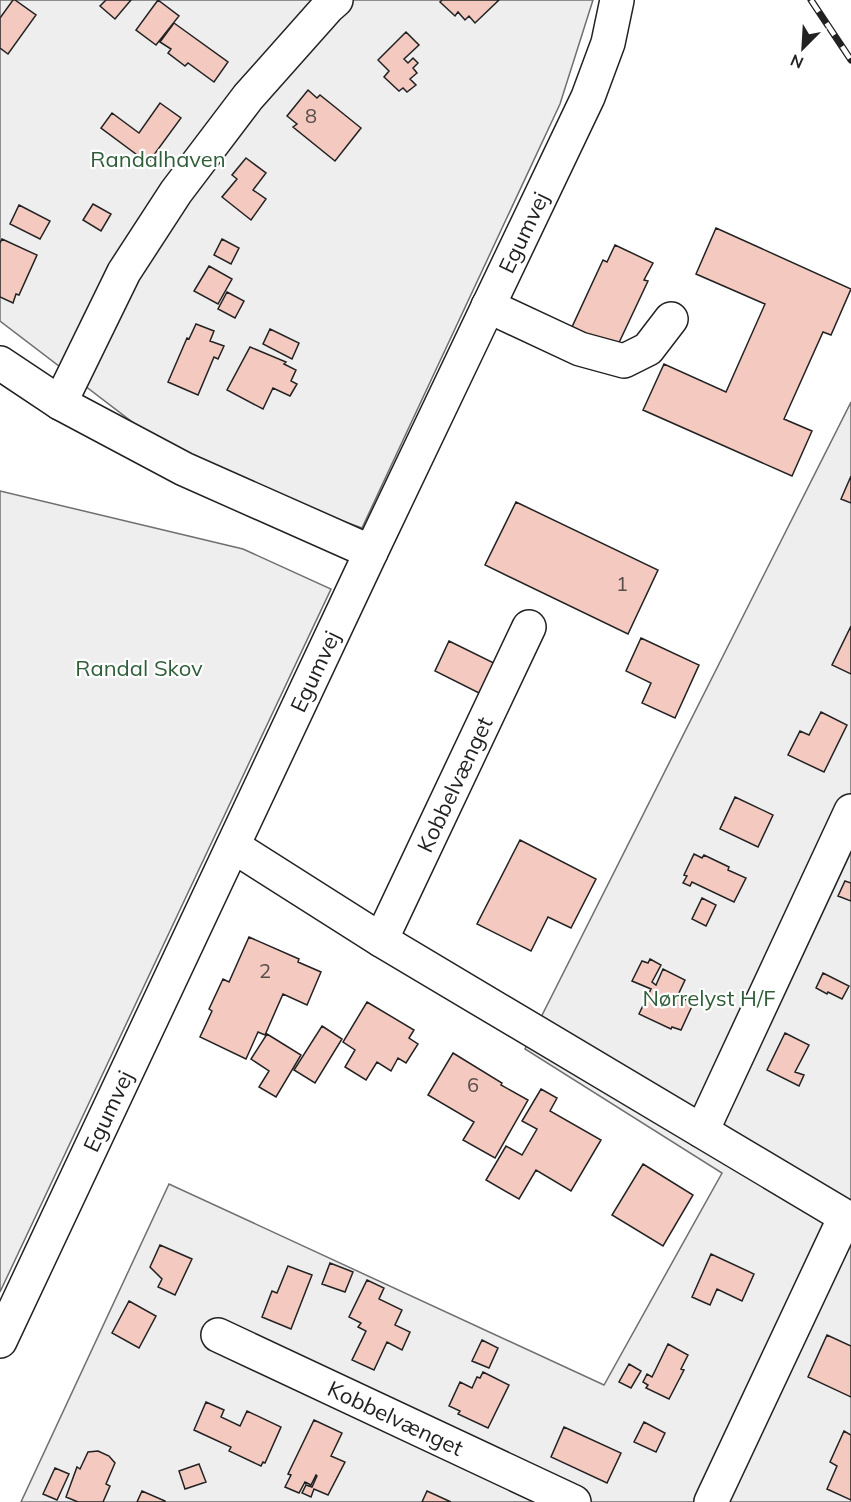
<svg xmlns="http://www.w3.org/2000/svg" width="851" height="1502" font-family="Mulish,sans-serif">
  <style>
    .green { fill: #eee; stroke: #6f6f6f; stroke-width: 1.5 }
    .building { fill: #f3c9c0; stroke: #222; stroke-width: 1.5 }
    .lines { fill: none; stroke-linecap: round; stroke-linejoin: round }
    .minor-casing { stroke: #222; stroke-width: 36 }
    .minor { stroke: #fff; stroke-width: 33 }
    .rail-casing { stroke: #222; stroke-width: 7 }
    .rail { stroke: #fff; stroke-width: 4.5; stroke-dasharray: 14; stroke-linecap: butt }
    .labels { text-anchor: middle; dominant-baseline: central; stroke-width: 4.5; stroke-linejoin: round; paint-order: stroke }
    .number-label { font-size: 20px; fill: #564c4a }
    .park-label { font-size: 22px; fill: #2f5e38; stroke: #fff }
    .street-label { font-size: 22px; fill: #222; stroke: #fff }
  </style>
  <rect width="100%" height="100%" fill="#fff"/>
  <!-- green -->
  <path class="green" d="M0 0H593L560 104 362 528 292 503 173 453 0 321Z
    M851 402V1502H21L169 1184 604 1385 722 1173 525 1049Z
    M0 491 243 549 331 589 0 1292Z"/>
  <!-- building -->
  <path class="building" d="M13 0H15L36 15 8 54 0 48V18Z
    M106 0H131L115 19 100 6Z
    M158 0 179 16 156 45 136 30Z
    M442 0H499L475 23 469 16 465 20 458 12 455 16 440 2Z
    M174 23 228 62 214 82 188 63 185 66 168 53 171 49 160 42Z
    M406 32 419 45 404 59 408 63 413 58 418 63 413 68 417 73 410 79 416 85 407 92 403 88 399 91 384 77 389 71 378 60Z
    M308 90 317 98 320 95 361 128 335 161 293 127 297 124 287 116Z
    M160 103 181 118 148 163 101 128 112 113 139 133Z
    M246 158 266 173 253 190 266 199 251 220 222 197 237 179 232 175Z
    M93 204 111 214 101 231 83 220Z
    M19 205 50 221 40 239 10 224Z
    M716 228 851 289 831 335 823 332 784 419 812 431 792 476 643 410 664 364 726 392 765 304 696 274Z
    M2 239 37 255 19 295 16 294 13 303 0 297V243Z
    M222 239 239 248 231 264 214 255Z
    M615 245 653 263 644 280 648 281 616 349 572 327 603 260 607 262Z
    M209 266 232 279 218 304 194 291Z
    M227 292 244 301 235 318 218 309Z
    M196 324 214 331 210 341 224 346 218 359 214 357 198 395 168 382 187 338 189 339Z
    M270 329 299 343 292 359 263 344Z
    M250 347 286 362 284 364 296 370 291 381 297 384 290 396 273 388 263 409 227 390Z
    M851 476V503L841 499Z
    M516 502 658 570 628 634 485 565Z
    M851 626V674L832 665Z
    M641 638 699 665 675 718 642 703 651 683 626 671Z
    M449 641 502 667 487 697 435 671Z
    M821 712 847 725 824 772 788 755 800 731 809 735Z
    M735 797 773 815 758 847 720 829Z
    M520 840 596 879 571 928 548 917 531 951 477 924Z
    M694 854 702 858 704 855 729 867 728 870 746 878 734 902 692 882 690 886 683 883 687 876 684 875Z
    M845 881 851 883V901L838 896Z
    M702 898 716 905 706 926 692 919Z
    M249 937 299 959 298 962 321 972 307 1005 283 994 265 1035 258 1032 246 1059 200 1037 212 1011 209 1009 223 979 229 982Z
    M650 959 661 965 652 982 656 985 663 969 685 980 678 995 693 1004 681 1030 672 1027 671 1029 639 1014 651 989 632 981 642 961 648 963Z
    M823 973 849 986 842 999 828 992 827 994 816 988Z
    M367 1002 414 1030 409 1038 418 1044 406 1063 398 1058 391 1071 377 1062 366 1080 345 1067 355 1050 343 1042Z
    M322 1026 342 1039 315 1083 294 1070Z
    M785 1033 809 1045 795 1072 804 1075 799 1086 767 1070Z
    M267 1034 301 1055 276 1097 259 1087 269 1071 251 1059Z
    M453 1053 502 1083 501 1085 528 1100 495 1158 463 1140 474 1122 428 1095Z
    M541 1089 557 1098 550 1111 601 1140 571 1191 536 1170 519 1199 486 1180 506 1146 522 1155 537 1129 522 1121Z
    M643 1164 693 1195 663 1246 612 1215Z
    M160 1245 192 1259 175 1295 158 1287 162 1279 150 1267Z
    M711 1254 754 1274 742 1301 717 1289 710 1305 692 1297Z
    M330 1263 353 1272 345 1292 322 1284Z
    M288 1266 312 1275 291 1329 262 1317 272 1291 277 1293Z
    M367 1280 384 1288 379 1299 402 1310 395 1325 410 1332 402 1350 387 1342 374 1370 352 1360 366 1331 358 1327 361 1323 349 1317Z
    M129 1301 156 1316 139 1348 112 1333Z
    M827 1335 851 1346V1397L808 1377Z
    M482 1340 498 1348 489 1368 472 1361Z
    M668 1344 688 1355 681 1369 684 1370 669 1399 646 1388 648 1385 643 1382 647 1374 652 1377Z
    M629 1364 641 1371 631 1388 619 1382Z
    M483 1372 509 1385 488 1428 458 1414 460 1411 449 1406 460 1382 472 1388 477 1377 480 1378Z
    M206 1402 224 1410 221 1417 240 1426 247 1411 281 1427 265 1463 263 1462 261 1466 229 1451 231 1447 194 1430Z
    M314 1420 342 1433 331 1456 345 1462 328 1495 314 1489 311 1497 302 1493 306 1485 312 1487 317 1476 316 1475 311 1485 305 1482 299 1493 285 1487 291 1475 288 1474Z
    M644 1422 665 1433 656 1452 634 1442Z
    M564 1427 621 1453 607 1483 551 1457Z
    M844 1431 851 1435V1500L827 1489 837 1466 830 1462Z
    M98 1451 109 1456 115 1463 106 1484 110 1486 103 1502H78L66 1497 77 1467 80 1469 88 1452Z
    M199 1464 206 1482 185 1489 179 1471Z
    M55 1468 69 1474 57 1500 43 1494Z
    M142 1491 165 1501V1502H137Z
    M427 1491 451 1502H422Z"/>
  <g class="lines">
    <!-- minor casing -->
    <g class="minor-casing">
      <g id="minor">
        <path d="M488 306 580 349 624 361 648 349 671 319"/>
        <path d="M0 363 60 403 184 469 371 552"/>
        <path d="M60 403 124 272 176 192 248 97 328 7 336 0"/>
        <path d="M233 846 381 940 851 1220"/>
        <path id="s1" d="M381 940 529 627"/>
        <path d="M702 1131 851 811"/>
        <path id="s2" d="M218 1335 574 1502"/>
        <path id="s3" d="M0 1341 371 552 588 97 608 43 617 0"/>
        <path d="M711 1502 845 1217"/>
      </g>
    </g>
    <!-- minor -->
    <use href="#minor" class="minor"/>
    <!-- rail casing -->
    <g class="rail-casing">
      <path id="rail" d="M811 0 851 60"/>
    </g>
    <!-- rail -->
    <use href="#rail" class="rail"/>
  </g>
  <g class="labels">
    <!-- number labels -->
    <g class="number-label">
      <text x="311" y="115">8</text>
      <text x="622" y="583">1</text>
      <text x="265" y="970">2</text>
      <text x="473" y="1084">6</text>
    </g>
    <!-- park labels -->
    <g class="park-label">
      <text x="158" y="159">Randalhaven</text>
      <text x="139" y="668">Randal Skov</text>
      <text x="709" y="998">Nørrelyst H/F</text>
    </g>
    <!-- street labels -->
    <g class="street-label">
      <text stroke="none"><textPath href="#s3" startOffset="1226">Egumvej</textPath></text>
      <text stroke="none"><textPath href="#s3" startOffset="740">Egumvej</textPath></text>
      <text stroke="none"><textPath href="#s1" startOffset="172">Kobbelvænget</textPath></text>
      <text stroke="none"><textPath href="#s3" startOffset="254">Egumvej</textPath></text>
      <text stroke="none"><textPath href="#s2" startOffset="196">Kobbelvænget</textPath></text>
    </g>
  </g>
  <!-- north arrow -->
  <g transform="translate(803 48) rotate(204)" stroke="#ffffff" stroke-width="4.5" paint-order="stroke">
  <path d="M0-4.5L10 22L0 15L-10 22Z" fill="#222222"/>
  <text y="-9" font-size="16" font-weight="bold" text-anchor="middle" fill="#222222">N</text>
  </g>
</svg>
